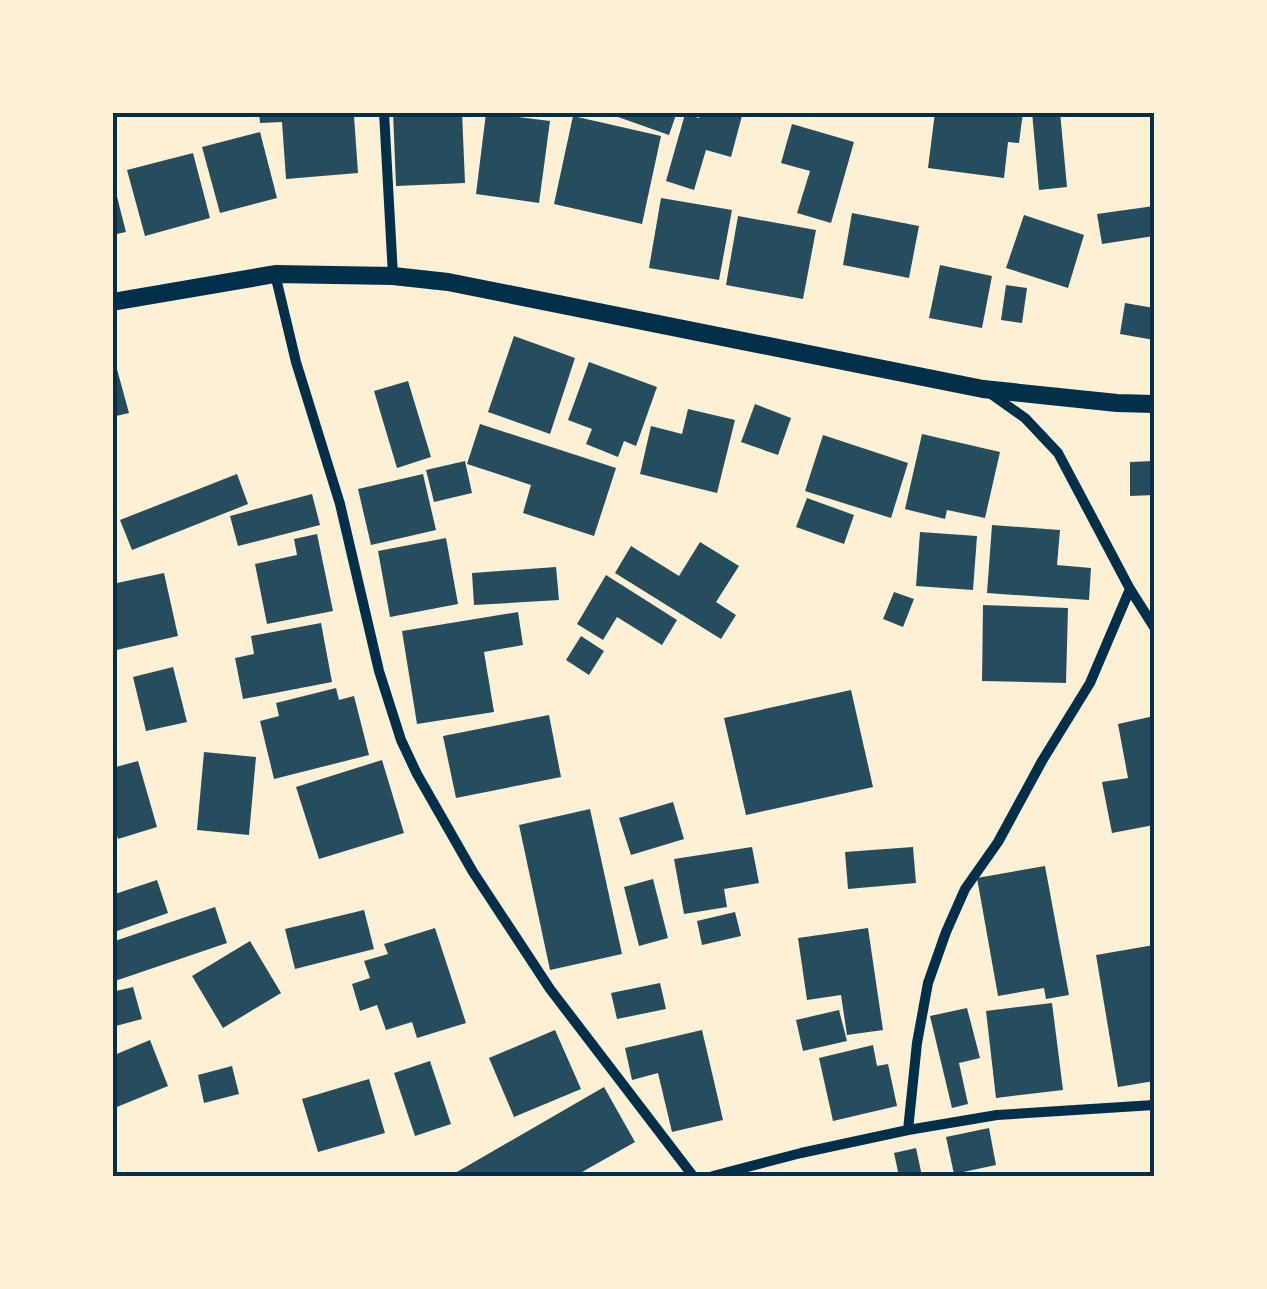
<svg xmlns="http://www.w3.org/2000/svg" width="1267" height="1289" font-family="Mulish,sans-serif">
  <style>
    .building { fill: #264d5e }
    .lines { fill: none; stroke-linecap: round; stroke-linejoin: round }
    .minor { stroke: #003049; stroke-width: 10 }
    .tertiary { stroke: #003049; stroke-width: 18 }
    .neatline { fill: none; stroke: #003049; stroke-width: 4 }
  </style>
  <rect width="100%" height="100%" fill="#fdf0d5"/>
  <!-- building -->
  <path class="building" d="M259 112H363V115L354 116 358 173 286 179 282 122 260 123Z
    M393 112H462L465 183 396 186Z
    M620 112H677L669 135 618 117Z
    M701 112H743L731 157 706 150 694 190 666 181 685 114 699 118Z
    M935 112H1023L1019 143 1008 142 1004 178 928 168Z
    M1032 112H1060L1067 187 1039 190Z
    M486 113 550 121 539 203 476 194Z
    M573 116 661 136 642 224 554 204Z
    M792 124 854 142 831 223 797 213 810 171 781 163Z
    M260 132 277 198 220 213 202 147Z
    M193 153 210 218 145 236 127 170Z
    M112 177 126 232 112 235Z
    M661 198 732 210 719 280 649 268Z
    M1154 206V236L1102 244 1097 214Z
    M852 213 919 226 909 278 843 265Z
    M1024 215 1084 235 1068 288 1006 268Z
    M738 216 816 230 803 299 726 285Z
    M940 265 992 276 982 328 929 318Z
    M1006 285 1027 288 1022 323 1001 320Z
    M1125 303 1154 308V340L1120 334Z
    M514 336 575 358 550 434 488 412Z
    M112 351 129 413 112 417Z
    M589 362 657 387 636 446 624 441 618 457 586 444 592 429 568 420Z
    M408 381 431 457 397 468 374 391Z
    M755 404 791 418 778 455 741 442Z
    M688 409 735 420 717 493 640 474 651 426 682 434Z
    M480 424 616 468 594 536 523 513 531 485 467 464Z
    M922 434 1000 452 985 518 947 510 945 519 905 509Z
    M823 435 908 463 891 518 805 491Z
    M465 461 472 493 434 502 426 470Z
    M1154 461V495L1130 496V462Z
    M237 474 248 504 132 550 120 520Z
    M423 474 436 530 371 545 358 489Z
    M312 494 320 525 238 546 230 516Z
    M807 498 854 515 844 544 796 527Z
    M992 525 1060 530 1057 565 1091 568 1089 600 987 593Z
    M920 532 977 536 973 590 916 586Z
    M317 534 333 611 267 624 255 564 297 555 294 539Z
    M446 538 458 604 390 617 378 551Z
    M700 542 739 566 716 602 736 615 721 639 615 573 631 546 679 576Z
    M556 567 559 600 474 605 472 573Z
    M164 573 178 636 112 651V584Z
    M606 575 677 620 662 645 617 617 603 640 577 624Z
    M894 592 914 599 903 627 883 619Z
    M983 605 1068 608 1066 683 982 681Z
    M518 612 523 645 484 652 494 712 417 724 402 631Z
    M321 623 332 682 243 699 235 658 254 654 251 636Z
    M581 636 604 651 589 675 566 660Z
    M173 667 187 722 146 731 133 677Z
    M336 688 339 700 354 696 369 755 274 779 260 721 279 716 276 703Z
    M851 690 873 787 746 815 724 718Z
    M549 715 561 777 456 798 443 736Z
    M1154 716V825L1112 833 1102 782 1128 778 1118 724Z
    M204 752 256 757 249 835 197 830Z
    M382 760 404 833 319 859 296 787Z
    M138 761 157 827 118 839 112 818V768Z
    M673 802 684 839 631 855 619 818Z
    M590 809 622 954 550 970 519 825Z
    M752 847 759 883 724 889 727 907 684 914 674 859Z
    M913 847 916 883 848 889 845 852Z
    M1045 866 1069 995 1046 999 1044 988 998 996 977 878Z
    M653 879 668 938 639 946 624 887Z
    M157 880 168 913 117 931 112 917V895Z
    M215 907 227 943 112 982V942Z
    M364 910 374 949 295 969 285 929Z
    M735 912 741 936 702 945 697 921Z
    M435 928 466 1023 417 1038 412 1022 386 1030 377 1005 360 1011 352 984 370 978 364 961 388 954 384 944Z
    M868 928 883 1030 847 1035 841 995 807 1000 798 938Z
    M250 941 281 993 223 1028 192 976Z
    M1154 945V1081L1118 1087 1096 955Z
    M660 983 666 1009 617 1019 611 993Z
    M133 987 142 1019 112 1027V992Z
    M1052 1003 1063 1090 996 1098 986 1011Z
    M967 1008 980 1058 959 1063 968 1104 952 1108 930 1016Z
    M839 1010 847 1041 803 1051 796 1020Z
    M555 1030 581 1089 514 1117 489 1058Z
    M702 1030 723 1120 672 1132 658 1073 632 1080 625 1048Z
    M150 1040 168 1086 112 1109V1056Z
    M873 1045 877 1066 888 1064 897 1106 833 1121 819 1058Z
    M430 1061 451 1124 415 1136 394 1073Z
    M232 1066 239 1094 204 1103 198 1075Z
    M369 1079 385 1133 318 1152 302 1099Z
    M604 1087 635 1142 575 1176H450Z
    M989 1128 996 1165 954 1174 946 1137Z
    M916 1148 922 1176H899L894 1153Z"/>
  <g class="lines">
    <!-- minor -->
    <path class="minor" d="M384 112 393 276
      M275 274 296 362 340 504 379 671 401 740 417 774 473 872 550 989 693 1176
      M991 394 1025 418 1058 453 1130 589 1154 627
      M908 1130 917 1043 928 983 946 932 965 889 998 842 1042 761 1090 683 1130 589
      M713 1176 801 1153 908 1130 997 1115 1154 1105"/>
    <!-- tertiary -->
    <path class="tertiary" d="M112 302 275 274 393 276 448 282 983 389 1117 403 1154 404"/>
  </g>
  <!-- border -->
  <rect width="1267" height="1289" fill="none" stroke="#fdf0d5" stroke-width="230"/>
  <rect x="115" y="115" width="1037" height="1059" class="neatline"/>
</svg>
